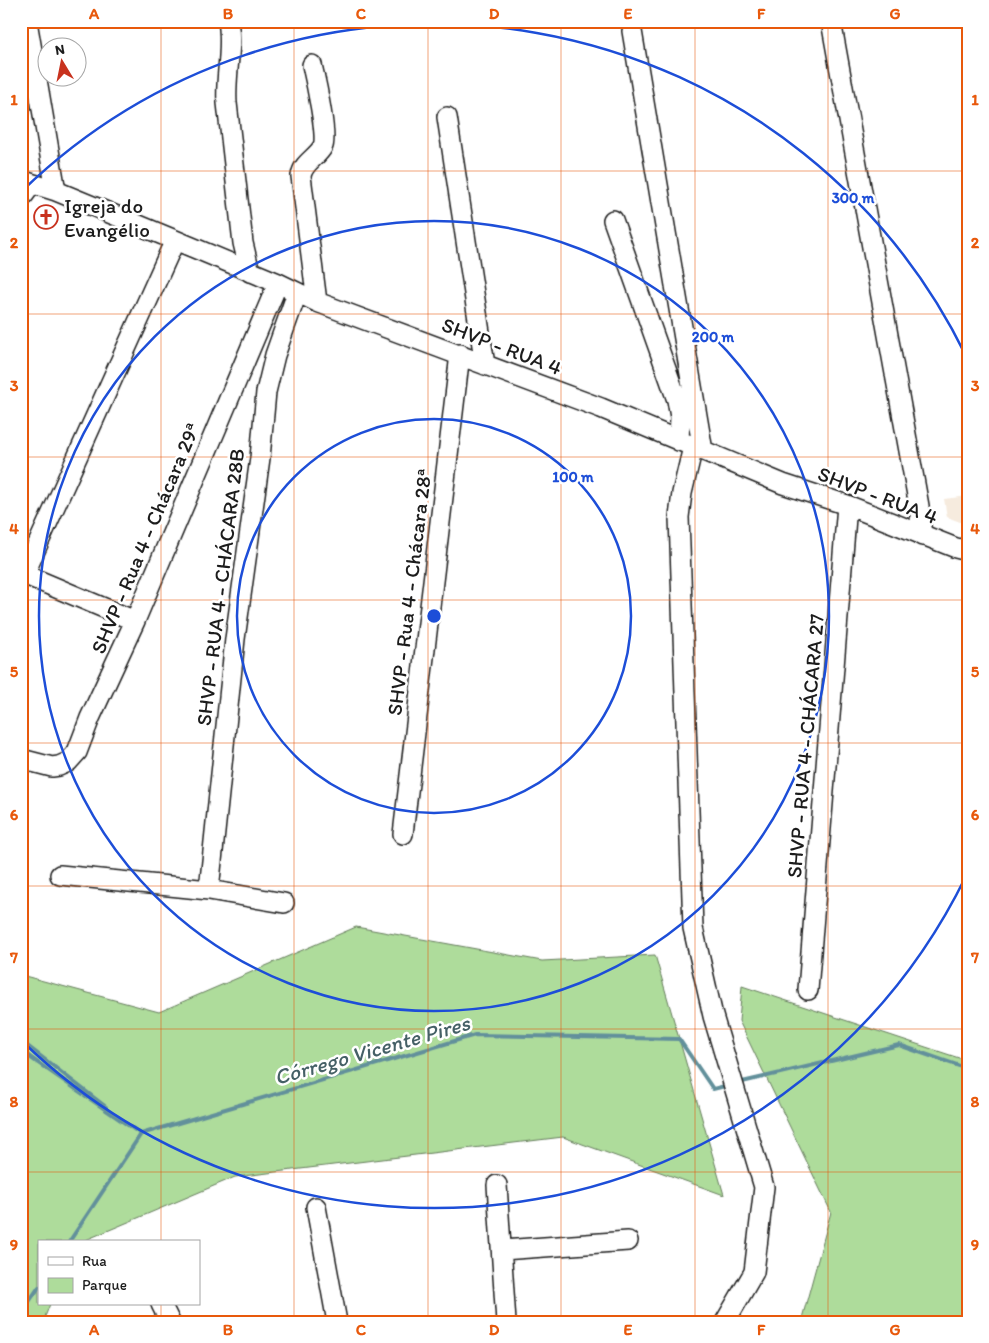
<svg xmlns="http://www.w3.org/2000/svg" width="989" height="1343" font-family="Itim,sans-serif">
  <style>
    .built { fill: #f6ebde }
    .green { fill: #aedc9b; stroke: #657c5c }
    .lines { fill: none; stroke-linecap: round; stroke-linejoin: round }
    .stream { stroke: #62909b; stroke-width: 4 }
    .minor-casing { stroke: #1c1c1c; stroke-width: 22 }
    .minor { stroke: #fff; stroke-width: 19 }
    .grid { fill: none; stroke: #e8590c; stroke-width: 1; stroke-opacity: 0.55 }
    .ring { fill: none; stroke: #1d4ed8; stroke-width: 2.5 }
    .labels { text-anchor: middle; dominant-baseline: central; stroke-width: 5; stroke-linejoin: round; paint-order: stroke }
    .poi-label { font-size: 21px; fill: #1c1c1c; stroke: #fff; text-anchor: start }
    .street-label { font-size: 21px; fill: #1c1c1c; stroke: #fff }
    .water-label { font-size: 22px; font-style: italic; fill: #456066; stroke: #fff }
    .centre { fill: #1d4ed8; stroke: #fff; stroke-width: 2.5 }
    .ring-label { font-size: 15px; text-anchor: middle; font-weight: bold; fill: #1d4ed8; stroke: #fff; stroke-width: 5; stroke-linejoin: round; paint-order: stroke }
    .neatline { fill: none; stroke: #e8590c; stroke-width: 2 }
    .grid-label { font-size: 16px; text-anchor: middle; font-weight: bold; fill: #e8590c }
  </style>
  <rect width="100%" height="100%" fill="#fff"/>
  <filter id="ink" filterUnits="userSpaceOnUse"><feTurbulence type="fractalNoise" baseFrequency=".02" numOctaves="2"/><feDisplacementMap in="SourceGraphic" scale="10" xChannelSelector="R" yChannelSelector="G"/><feConvolveMatrix kernelMatrix="1 2 1 2 8 2 1 2 1" color-interpolation-filters="sRGB"/></filter>
  <g filter="url(#ink)">
    <!-- built -->
    <path class="built" d="M968 496V525L947 517 944 499Z"/>
    <!-- green -->
    <path class="green" d="M356 927 542 961 655 955 724 1195 563 1137 235 1177 81 1242H39V1304H50L43 1322H21V975L159 1012Z
      M742 986 962 1059H968V1322H801L831 1212 739 1021Z"/>
    <g class="lines">
      <!-- stream -->
      <path class="stream" d="M21 1041 106 1107
        M21 1051 141 1134 475 1035 679 1039 713 1089 729 1085
        M738 1083 899 1045 968 1069
        M69 1242 141 1134 139 1133
        M21 1313 39 1287"/>
      <!-- minor casing -->
      <g class="minor-casing">
        <path id="minor" d="M27 21 56 191
          M228 21C233 48 225 76 227 103L243 243 250 272
          M831 21 919 506 922 536
          M632 31 703 451
          M312 65C315 78 328 137 323 146 317 158 303 162 301 176L317 302
          M447 117 485 365
          M21 180 56 191 175 240 278 283 317 302 601 408 783 484 847 505 956 548 968 551
          M21 199 32 184
          M613 220 677 400 680 417 679 441
          M693 447 682 493 679 517 693 928 713 1016 764 1187 754 1272 725 1322
          M21 573 135 621
          M24 575 175 240
          M21 759 52 767 59 766 68 762 77 752 90 718 135 621 278 283
          M403 834 460 354
          M60 875 209 890 284 903
          M209 890 235 639 260 458 266 392 275 355 297 293
          M808 990 847 505
          M497 1185 506 1322
          M316 1207 337 1322
          M502 1250 628 1241
          M161 1304 170 1322"/>
      </g>
      <!-- minor -->
      <use href="#minor" class="minor"/>
    </g>
  </g>
  <!-- grid -->
  <path class="grid" d="M161 21V1242M294 21V1322M428 21V1322M561 21V1322M695 21V1322M828 21V1322M21 171H968M21 314H968M21 457H968M21 600H968M21 743H968M21 886H968M21 1029H968M21 1172H968M161 1304V1322"/>
  <!-- distance rings -->
  <g class="ring">
    <circle cx="434" cy="616" r="197"/>
    <circle cx="434" cy="616" r="395"/>
    <path d="M966 876A592 592 0 0 1 23 1042M23 190A592 592 0 0 1 966 356"/>
  </g>
  <!-- icons -->
  <defs>
    <g id="church-ring" transform="scale(1.25)"><circle r="9.5" fill="#fff" stroke="#c8321e" stroke-width="1.5"/><path d="M-1.2-6h2.4v3.5h3.3v2.4h-3.3V6h-2.4V-.1h-3.3v-2.4h3.3Z" fill="#c8321e"/></g>
  </defs>
  <g fill-rule="evenodd">
    <use href="#church-ring" x="46" y="217"/>
  </g>
  <g class="labels">
    <!-- poi labels -->
    <g class="poi-label">
      <text x="64" y="205">Igreja do<tspan x="64" dy="24">Evangélio</tspan></text>
    </g>
    <!-- street labels -->
    <g class="street-label">
      <text transform="translate(502 346) rotate(21)">SHVP - RUA 4</text>
      <text transform="translate(878 495) rotate(21)">SHVP - RUA 4</text>
      <text transform="translate(145 538) rotate(-67)">SHVP - Rua 4 - Chácara 29ª</text>
      <text transform="translate(220 587) rotate(-83)">SHVP - RUA 4 - CHÁCARA 28B</text>
      <text transform="translate(409 592) rotate(-83)">SHVP - Rua 4 - Chácara 28ª</text>
      <text transform="translate(805 746) rotate(-85)">SHVP - RUA 4 - CHÁCARA 27</text>
    </g>
    <!-- water labels -->
    <g class="water-label">
      <text transform="translate(372 1050) rotate(-16)">Córrego Vicente Pires</text>
    </g>
  </g>
  <circle cx="434" cy="616" r="8" class="centre"/>
  <g class="ring-label">
    <text x="853" y="203">300 m</text>
    <text x="713" y="342">200 m</text>
    <text x="573" y="482">100 m</text>
  </g>
  <!-- margin -->
  <rect width="989" height="1343" fill="none" stroke="#fff" stroke-width="55"/>
  <!-- legend -->
  <rect x="38" y="1240" width="162" height="65" fill="#ffffff" stroke="#a4a4a4"/>
  <rect x="48" y="1257" width="25" height="8" fill="#ffffff" stroke="#a4a4a4"/>
  <text x="82" y="1266" font-size="15" fill="#1c1c1c">Rua</text>
  <rect x="48" y="1278" width="25" height="15" fill="#aedc9b" stroke="#a4a4a4"/>
  <text x="82" y="1290" font-size="15" fill="#1c1c1c">Parque</text>
  <!-- north arrow -->
  <g transform="translate(62 62) rotate(350)"><circle r="24" fill="#ffffff" stroke="#a4a4a4"/>
  <path d="M0-4L9 19L0 12L-9 19Z" fill="#c8321e"/>
  <text y="-8" font-size="14" font-weight="bold" text-anchor="middle" fill="#1c1c1c">N</text>
  </g>
  <rect x="28" y="28" width="934" height="1288" class="neatline"/>
  <g class="grid-label">
    <text x="94" y="19">A</text>
    <text x="228" y="19">B</text>
    <text x="361" y="19">C</text>
    <text x="494" y="19">D</text>
    <text x="628" y="19">E</text>
    <text x="761" y="19">F</text>
    <text x="895" y="19">G</text>
    <text x="14" y="105">1</text>
    <text x="975" y="105">1</text>
    <text x="14" y="248">2</text>
    <text x="975" y="248">2</text>
    <text x="14" y="391">3</text>
    <text x="975" y="391">3</text>
    <text x="14" y="534">4</text>
    <text x="975" y="534">4</text>
    <text x="14" y="677">5</text>
    <text x="975" y="677">5</text>
    <text x="14" y="820">6</text>
    <text x="975" y="820">6</text>
    <text x="14" y="963">7</text>
    <text x="975" y="963">7</text>
    <text x="14" y="1107">8</text>
    <text x="975" y="1107">8</text>
    <text x="14" y="1250">9</text>
    <text x="975" y="1250">9</text>
    <text x="94" y="1335">A</text>
    <text x="228" y="1335">B</text>
    <text x="361" y="1335">C</text>
    <text x="494" y="1335">D</text>
    <text x="628" y="1335">E</text>
    <text x="761" y="1335">F</text>
    <text x="895" y="1335">G</text>
  </g>
</svg>
